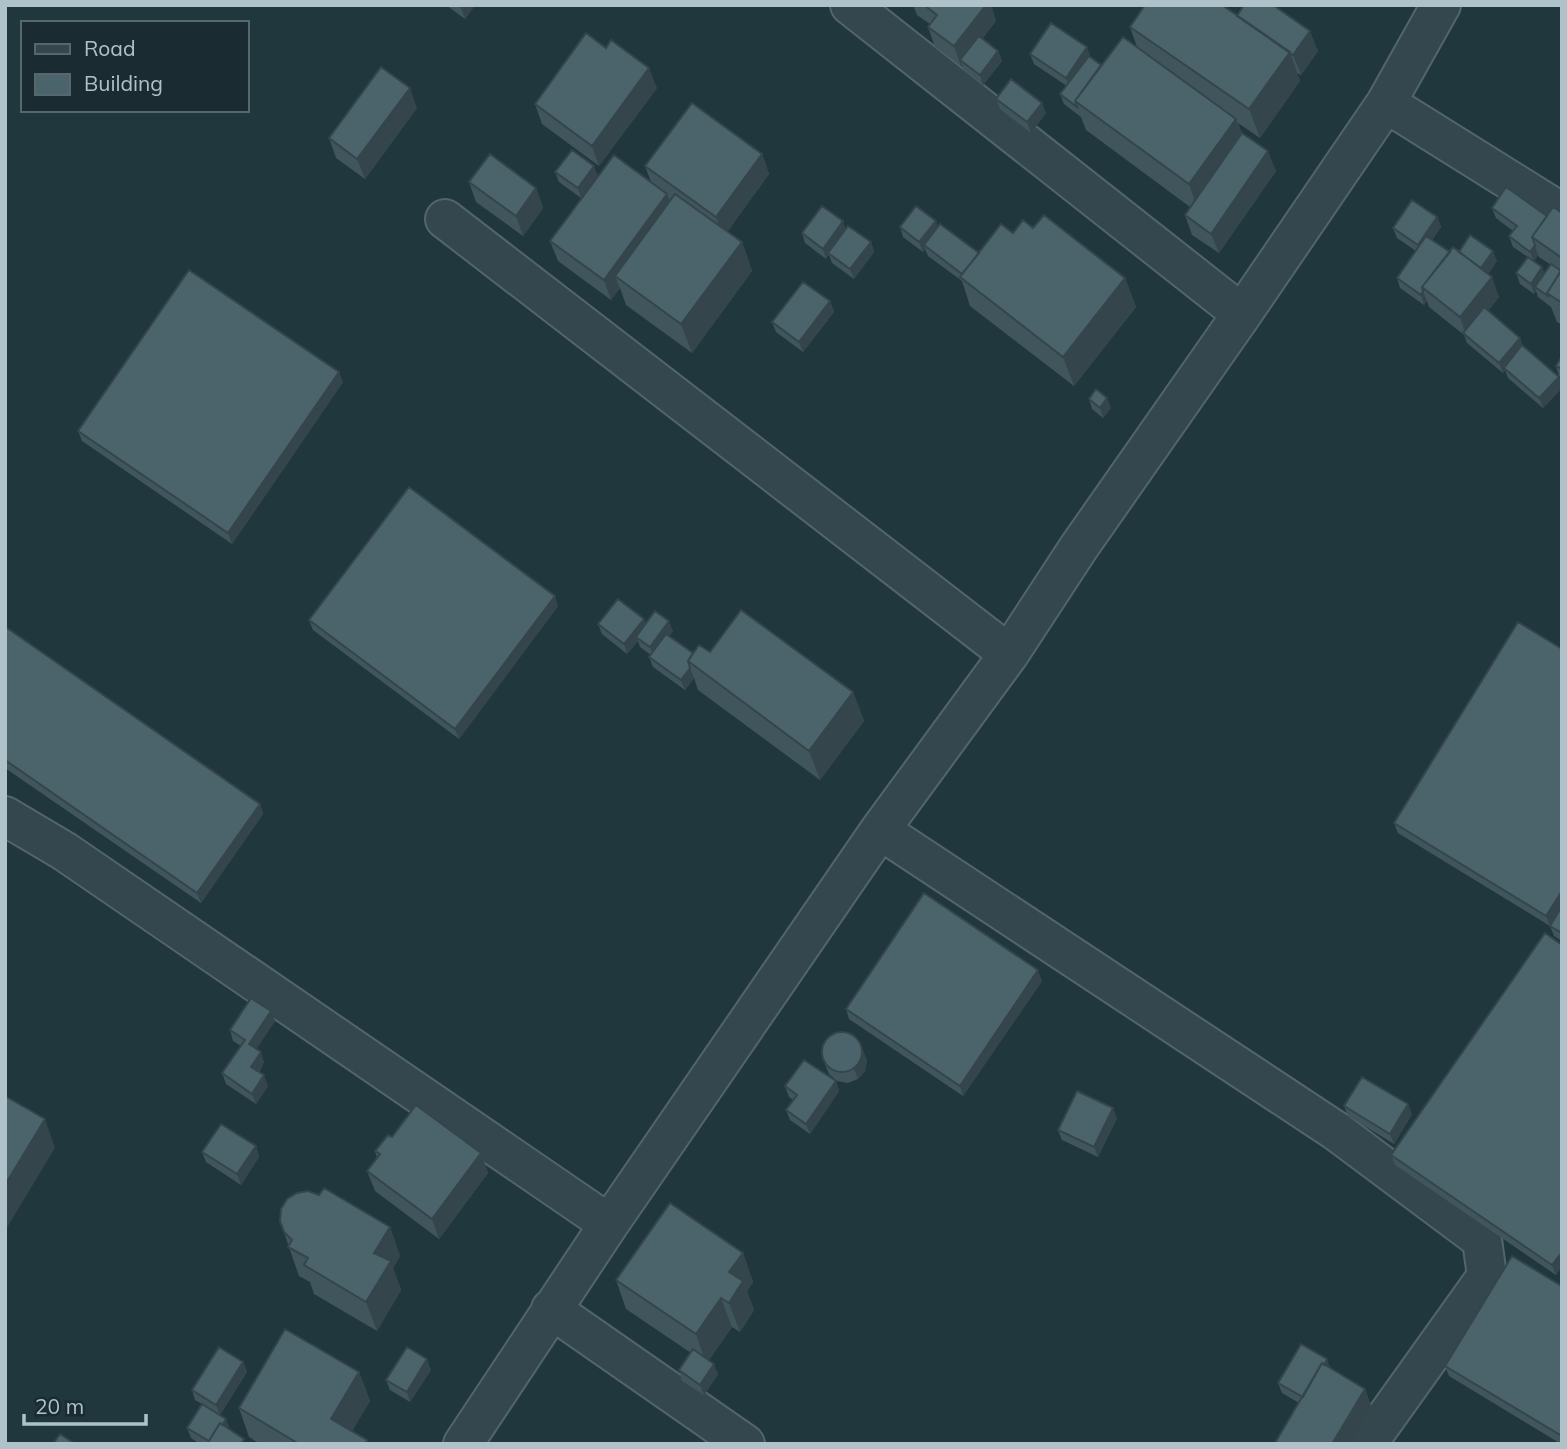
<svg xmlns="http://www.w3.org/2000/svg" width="1567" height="1449" font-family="Mulish,sans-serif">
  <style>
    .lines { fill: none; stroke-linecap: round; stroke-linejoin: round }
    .minor-casing { stroke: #53656b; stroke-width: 42 }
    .minor { stroke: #34474e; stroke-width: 38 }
    .wall { fill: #40565c; fill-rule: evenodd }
    .shaded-wall { fill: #34464b }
    .building { fill: #4b646b; stroke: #34464b; stroke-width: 2 }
  </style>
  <rect width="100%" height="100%" fill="#20373e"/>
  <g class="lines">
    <!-- minor casing -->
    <g class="minor-casing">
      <path id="minor" d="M850 5 1242 314
        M1386 103 1562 213
        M445 219 1009 654
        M5 816 64 851 609 1224
        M880 830 1336 1131 1482 1240 1487 1276 1367 1444
        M551 1309 745 1444
        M463 1444 609 1224 880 830 1009 654 1079 547 1242 314 1386 103 1441 5"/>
    </g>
    <!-- minor -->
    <use href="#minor" class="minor"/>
  </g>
  <!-- wall -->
  <path class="wall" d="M446 5H475L465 19Z
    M913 5H991L996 21 982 39 998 51 1002 61 983 85 964 70 962 65 961 66 935 47 928 27 930 24 917 15Z
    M1237 16 1318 51 1301 75 1297 73 1300 81 1260 138 1238 123 1242 134 1276 171 1219 253 1192 235 1185 215 1190 207 1086 130 1081 117 1064 104 1060 94 1067 86 1034 64 1030 54 1091 58 1101 65 1137 47 1130 27Z
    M657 88 599 166 542 124 535 104Z
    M996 99 1046 113 1031 133 1000 109Z
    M417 108 365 179 336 158 329 138Z
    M762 154 769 174 727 232 742 242 752 271 692 353 626 305 620 288 611 300 558 261 550 241 651 182 645 166Z
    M555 172 598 176 581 198 559 182Z
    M469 182 536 188 543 208 523 236 476 202Z
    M1492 208 1547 216 1562 213V325L1557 322 1551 307 1538 297 1536 291 1534 294 1520 284 1516 273 1528 257 1513 247 1509 236 1513 231 1496 218ZM1538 255 1539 257 1551 265 1545 273 1534 261Z
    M1437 217 1441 227 1432 240 1450 252 1459 251 1497 261 1488 274 1499 297 1488 311 1523 346 1559 377 1562 385V388L1543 408 1508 378 1505 370 1503 373 1467 343 1464 335 1429 307 1427 301 1424 305 1400 288 1397 278 1416 251 1397 238 1393 228Z
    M843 221 845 229 871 242 874 252 854 279 832 263 829 255 826 259 805 243 802 233Z
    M900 227H938L979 253 1013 233 1033 228 1125 278 1136 307 1074 386 970 306 962 281 928 256 925 249 923 252 903 237Z
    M830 301 834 312 803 352 776 332 772 322Z
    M1562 356V377L1559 376 1556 366Z
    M343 382 232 544 82 441 78 431Z
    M1089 399 1111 408 1103 418 1092 409Z
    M558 606 459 739 313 630 309 620Z
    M644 619 645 624 673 631 669 636 693 653 710 652 853 692 864 721 820 780 698 690 694 678 685 690 653 667 649 657 651 655 640 647 638 641 627 654 602 634 598 624Z
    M5 630 260 804 263 814 201 903 5 768Z
    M1562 649V941L1554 936 1550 926 1398 833 1394 823Z
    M1562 945 1556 1275 1395 1165 1391 1155Z
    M1042 981 963 1096 849 1019 846 1009Z
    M271 1011 275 1021 256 1049 264 1062 259 1072 268 1086 256 1104 226 1084 222 1073 241 1046 233 1041 230 1030Z
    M867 1060 865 1071 858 1079 848 1083 837 1081 829 1074 825 1064Z
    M836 1081 839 1091 810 1134 790 1120 786 1110 793 1100 789 1097 785 1086Z
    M1344 1106 1412 1114 1394 1144 1348 1116Z
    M1117 1118 1098 1157 1062 1140 1058 1130Z
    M392 1137 481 1153 488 1173 439 1239 375 1191 367 1171 377 1158 375 1151Z
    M256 1146 259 1157 241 1185 206 1162 202 1152Z
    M280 1221 390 1227 400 1256 393 1268 401 1290 377 1331 314 1294 310 1282 299 1276Z
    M743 1253 753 1282 747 1291 754 1310 740 1332 732 1327 709 1360 718 1374 704 1395 682 1381 679 1370 691 1353 626 1309 616 1280Z
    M1562 1283V1444H1561L1449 1376 1445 1366 1560 1285Z
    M243 1362 247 1372 220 1415 229 1430 245 1444H200L191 1438 187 1428 202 1404 195 1400 192 1390Z
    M1331 1368 1365 1389 1372 1409 1351 1444H1276L1275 1443 1299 1403 1282 1393 1278 1383Z
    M431 1370 410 1402 390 1390 386 1380Z
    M359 1372 370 1401 352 1431 367 1440 368 1444H260L249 1437 239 1408Z"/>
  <!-- shaded-wall -->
  <path class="shaded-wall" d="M460 5H475L465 19Z
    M986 5H991L996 21 964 63 960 60 962 65 961 66 954 46Z
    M1310 31 1318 51 1301 75 1293 55Z
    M1087 47 1091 58 1070 88 1066 78Z
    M998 51 1002 61 983 85 980 75Z
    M1290 52 1300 81 1260 138 1249 109Z
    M649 68 657 88 599 166 592 146Z
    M410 88 417 108 365 179 357 159Z
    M1042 103 1046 113 1031 133 1027 122Z
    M1236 119 1247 148 1199 213 1189 184Z
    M1268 151 1276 171 1219 253 1211 234Z
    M762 154 769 174 723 237 716 217Z
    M594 166 598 176 581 198 578 188Z
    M536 188 543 208 523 236 516 216Z
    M667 194 674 214 615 276 620 288 611 300 604 280Z
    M1437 217 1441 227 1421 255 1418 245Z
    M843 221 846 232 828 253 829 255 826 259 823 249Z
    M936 221 939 231 924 245 925 249 923 252 919 242Z
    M742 242 752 271 692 353 681 324Z
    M871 242 874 252 854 279 850 269Z
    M1535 245 1538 255 1534 262 1530 252Z
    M1493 251 1497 261 1485 278 1481 268Z
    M1542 267 1546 277 1535 287 1536 291 1534 294 1531 284Z
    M1492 277 1499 297 1468 337 1466 335 1460 317Z
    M1125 278 1136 307 1074 386 1063 357Z
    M1423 291 1427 301 1424 305 1421 295Z
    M830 301 834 312 803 352 799 342Z
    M1520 338 1524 348 1504 368 1505 370 1503 373 1499 363Z
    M339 372 343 382 232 544 228 533Z
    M1559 377 1562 388 1543 408 1539 398Z
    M1107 398 1111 408 1103 418 1100 408Z
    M555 596 558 606 459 739 455 729Z
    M644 619 647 630 636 637 638 641 627 654 624 644Z
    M669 621 673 631 654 657 650 647Z
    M690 668 694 678 685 690 681 680Z
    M853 692 864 721 820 780 809 751Z
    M260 804 263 814 201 903 197 893Z
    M1562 891V907L1550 926 1546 916Z
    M1038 970 1042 981 963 1096 960 1086Z
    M271 1011 275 1021 253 1054 249 1044Z
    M863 1050 867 1060 865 1071 858 1079 854 1069Z
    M261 1052 264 1062 255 1077 251 1067Z
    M264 1075 268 1086 256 1104 252 1094Z
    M836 1081 839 1091 810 1134 806 1124Z
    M1408 1104 1412 1114 1394 1144 1390 1134Z
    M1113 1108 1117 1118 1098 1157 1094 1147Z
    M45 1119 55 1148 5 1231V1185Z
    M256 1146 259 1157 241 1185 237 1174Z
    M481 1153 488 1173 439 1239 432 1219Z
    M390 1227 400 1256 393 1268 401 1290 377 1331 366 1302 374 1253Z
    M1562 1252V1267L1556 1275 1552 1265Z
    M743 1253 753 1282 747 1291 754 1310 740 1332 729 1303V1272Z
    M721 1298 732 1327 706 1364 696 1334Z
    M427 1359 431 1370 410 1402 407 1392Z
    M1327 1359 1331 1370 1305 1398Z
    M243 1362 247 1372 220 1415 216 1405Z
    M714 1364 718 1374 704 1395 700 1385Z
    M359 1372 370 1401 344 1444 331 1419Z
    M1365 1389 1372 1409 1351 1444H1332Z
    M226 1419 230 1429 220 1444H212Z"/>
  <!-- building -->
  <path class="building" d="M924 5H986L954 46 928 27 937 15Z
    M1145 5H1222L1290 52 1249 109 1130 27Z
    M1244 5H1273L1310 31 1293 55 1237 16Z
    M1051 23 1087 47 1066 78 1030 54Z
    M586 33 606 48 611 40 649 68 592 146 535 104Z
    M979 36 998 51 980 75 960 60Z
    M1123 37 1236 119 1189 184 1075 101Z
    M1089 56 1101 65 1075 101 1077 107 1060 94Z
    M381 67 410 88 357 159 329 138Z
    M1011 79 1042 103 1027 122 996 99Z
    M692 103 762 154 716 217 645 166Z
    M1242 133 1268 151 1211 234 1185 215Z
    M572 150 594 166 578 188 555 172Z
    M490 154 536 188 516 216 469 182Z
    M614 155 667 194 604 280 550 241Z
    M1506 187 1547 216 1532 237 1535 245 1530 252 1509 236 1517 226 1492 208Z
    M675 194 742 242 681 324 615 276Z
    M1412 200 1437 217 1418 245 1393 228Z
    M822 206 843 221 823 249 802 233Z
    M916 206 936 221 919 242 900 227Z
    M1553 207 1562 213V258L1532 237Z
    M1044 215 1125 278 1063 357 960 277 1001 224 1013 233 1023 220 1033 228Z
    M940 224 979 253 962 274 924 245Z
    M848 226 871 242 850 269 828 253Z
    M1470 235 1493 251 1481 268 1459 252Z
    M1426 236 1450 252 1422 287 1423 291 1421 295 1397 278Z
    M1453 247 1492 277 1460 317 1422 287Z
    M1528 257 1542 267 1531 284 1516 273Z
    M1551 264 1561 271 1547 293 1548 296 1535 287Z
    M1562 269V303L1547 293Z
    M189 270 339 372 228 533 78 431Z
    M803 282 830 301 799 342 772 322Z
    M1484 307 1520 338 1499 363 1463 333Z
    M1522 345 1559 377 1539 398 1504 368Z
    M1562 356V369L1556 366Z
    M1096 389 1107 398 1100 408 1089 399Z
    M409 487 555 596 455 729 309 620Z
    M618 599 644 619 624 644 598 624Z
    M741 610 853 692 809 751 688 661 699 645 710 652Z
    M655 611 669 621 650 647 636 637Z
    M1518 622 1562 649V891L1546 916 1394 823Z
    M7 628 260 804 197 893 5 760V630Z
    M666 634 693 653 688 661 690 668 681 680 649 657Z
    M924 893 1038 970 960 1086 846 1009Z
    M1562 906V933L1550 926Z
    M1545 933 1562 945V1252L1552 1265 1391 1155Z
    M251 998 271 1011 249 1044 261 1052 251 1067 264 1075 252 1094 222 1073 245 1040 230 1030Z
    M822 1052a20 20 0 1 1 40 0a20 20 0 1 1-40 0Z
    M804 1060 836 1081 806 1124 786 1110 797 1095 785 1086Z
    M1362 1077 1408 1104 1390 1134 1344 1106Z
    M1077 1091 1113 1108 1094 1147 1058 1130Z
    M5 1096 45 1119 5 1185Z
    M416 1105 481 1153 432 1219 367 1171 380 1154 375 1151 388 1135 392 1137Z
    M221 1124 256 1146 237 1174 202 1152Z
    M324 1188 390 1227 374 1253 391 1261 366 1302 304 1265 308 1258 288 1247 292 1240 284 1232 280 1221 281 1209 287 1199 297 1193 308 1191 319 1195Z
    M670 1203 743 1253 729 1272 743 1281 729 1303 721 1298 696 1334 616 1280Z
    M1512 1256 1560 1285 1562 1283V1436L1445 1366Z
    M285 1329 359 1372 331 1419 367 1440 365 1444H299L239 1408Z
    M1301 1344 1327 1359 1324 1365 1322 1363 1303 1397 1278 1383Z
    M219 1347 243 1362 216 1405 192 1390Z
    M407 1347 427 1359 407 1392 386 1380Z
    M693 1349 714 1364 700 1385 679 1370Z
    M1322 1363 1365 1389 1332 1444H1277L1275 1443Z
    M202 1404 226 1419 222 1425 220 1423 209 1441 187 1428Z
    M220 1423 244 1439 241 1444H207Z
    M60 1434 75 1444H53Z"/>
  <!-- border -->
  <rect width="1567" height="1449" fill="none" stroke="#b0c2c9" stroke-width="14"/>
  <!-- legend -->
  <rect x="21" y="21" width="228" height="91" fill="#1a2c32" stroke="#56686e" stroke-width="2"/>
  <rect x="35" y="44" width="35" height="10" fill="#34474e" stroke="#56686e" stroke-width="2"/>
  <text x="84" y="56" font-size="21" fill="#b0c2c9">Road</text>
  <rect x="35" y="74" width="35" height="21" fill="#4b646b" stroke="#56686e" stroke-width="2"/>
  <text x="84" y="91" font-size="21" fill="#b0c2c9">Building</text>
  <!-- scale -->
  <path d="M24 1414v10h122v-10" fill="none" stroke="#b0c2c9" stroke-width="3.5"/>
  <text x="35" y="1414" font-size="21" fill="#b0c2c9" stroke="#1a2c32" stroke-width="5" paint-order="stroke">20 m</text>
</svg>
